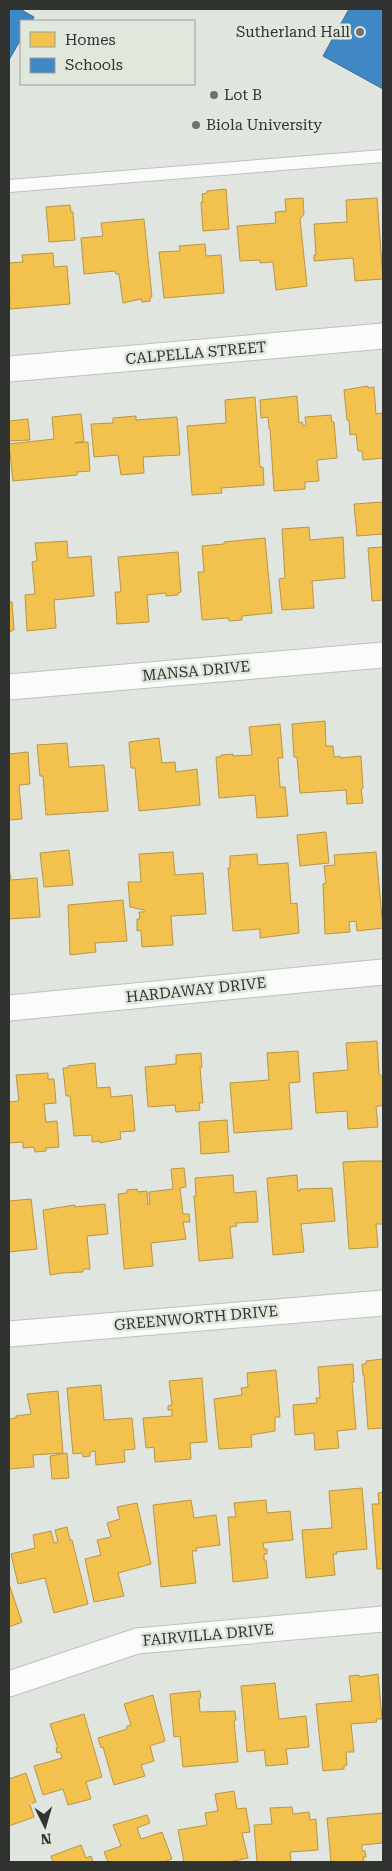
<svg xmlns="http://www.w3.org/2000/svg" width="392" height="1871" font-family="'Roboto Serif',serif">
  <style>
    .homes { fill: #f2c14e; stroke: #b89645 }
    .schools { fill: #3f88c5; stroke: #3a6e98 }
    .lines { fill: none; stroke-linecap: round; stroke-linejoin: round }
    .service-casing { stroke: #bec1bd; stroke-width: 14 }
    .minor-casing { stroke: #bec1bd; stroke-width: 27 }
    .service { stroke: #fafbfa; stroke-width: 12 }
    .minor { stroke: #fafbfa; stroke-width: 25 }
    .poi-dot { fill: #6e716d; stroke: #e0e8dd; stroke-width: 2 }
    .labels { text-anchor: middle; dominant-baseline: central; stroke-width: 5; stroke-linejoin: round; paint-order: stroke }
    .poi-label { font-size: 15px; fill: #30332f; stroke: #e0e8dd; text-anchor: start }
    .street-label { font-size: 15px; fill: #30332f; stroke: #e0e8dd }
  </style>
  <rect width="100%" height="100%" fill="#e1e5e0"/>
  <!-- homes -->
  <path class="homes" d="M226 189 229 229 203 231 201 202H203L202 194 207 193V191Z
    M303 198 304 214 300 219 307 286 276 290 273 262 260 263V260L240 261 237 226 276 223 275 212 286 211 285 199Z
    M377 198 383 279 355 281 353 258 314 261V255H316L314 224 347 222 346 200Z
    M70 205 71 212H73L75 240 49 242 46 207Z
    M144 219 152 297H150V301L142 302 141 299 123 303 119 274H116L115 271 84 274 81 238 103 236 101 223Z
    M205 244 206 256 221 255 224 293 164 298 159 252 180 251 179 246Z
    M53 253 54 267 67 266 70 304 10 309 9 263 23 262 22 255Z
    M368 386V388L374 387 376 414 383 413V458L363 460 362 451H358L356 434 350 435 349 420H347L344 390Z
    M297 396 299 423 302 422 303 426 306 425 305 417 331 415 332 422H334L337 458 317 460 319 481 305 482V489L274 491 270 429H269L268 417 261 418 260 400Z
    M255 397 260 467H263L264 485 221 488 222 493 192 495 187 426 226 423 225 400Z
    M81 414 84 441 75 443 88 442 90 471 77 472V475L13 481 9 444 54 439 52 417Z
    M136 416V420L177 417 180 455 143 457 144 473 121 475 118 455 94 457 91 424 113 423V418Z
    M28 419 30 440 9 441V421Z
    M383 502V534L357 536 354 504Z
    M309 527 310 540 343 537 345 578 312 581 314 608 282 610 279 579 285 578 282 529Z
    M265 538 272 613 242 616V620L229 621 228 618 202 620 198 572H204L202 546 224 544V542Z
    M67 541 68 558 91 556 94 596 54 600 56 628 27 631 25 595 35 594 32 562 37 561 35 543Z
    M383 547V600L372 601 368 548Z
    M178 552 181 592 178 593V595L166 596V593L147 595 149 622 117 624 115 592H121L118 557Z
    M9 602H12L14 630 9 632Z
    M325 721 326 746H333L334 757 340 756V758L361 756 363 788 361 789 363 803 347 804 346 790 300 793 297 757H294L292 724Z
    M280 724 283 758H278L280 787H285L288 816 257 818 255 795 219 798 216 757H221V755L233 754V756L252 755 249 727Z
    M159 738 162 763 175 762 176 772 197 769 200 805 139 811 135 768H131L129 742Z
    M67 743 69 767 104 765 108 811 46 815 43 776H40L37 745Z
    M28 752 30 784 19 785 22 819 9 820V754Z
    M326 832 329 863 300 866 297 835Z
    M69 850 73 885 44 887 40 853Z
    M173 852 175 875 203 873 206 914 171 916 173 945 142 947 141 930 137 931V919H140L139 912H144V910L130 907 128 882H141L139 854Z
    M376 852 383 928 357 931 356 921 349 922 350 932 325 934 323 884 326 883 324 866 335 865 334 855Z
    M257 854 258 865 288 863 291 904 297 903 299 933 260 938V929L233 931 228 868H230V856Z
    M9 868 11 880 37 878 40 917 9 919Z
    M123 900 127 941 95 943 96 952 70 955 68 905Z
    M377 1041 379 1074 383 1077V1105L376 1107 378 1127 348 1129 347 1111 316 1113 313 1073 348 1070 346 1043Z
    M298 1051 300 1082 289 1083 292 1129 234 1133 230 1083 269 1080 267 1053Z
    M201 1053 202 1067H200L203 1103H199L200 1110 176 1112 175 1105 148 1107 145 1067 176 1064V1055Z
    M95 1063 97 1088 110 1087 111 1097 132 1095 135 1131 120 1132 121 1139 100 1143V1141L92 1142V1135L74 1136 70 1096H66L63 1068H68V1066Z
    M48 1073V1079H54L56 1103 44 1104 46 1122 57 1121 59 1147 46 1148V1151L35 1152 34 1147 23 1148V1142L9 1143V1102L19 1101 16 1075Z
    M227 1120 229 1152 201 1154 199 1122Z
    M362 1161H383V1224H376L378 1247 349 1249 343 1162Z
    M184 1168 186 1187 180 1188 183 1214H189L190 1222H183L186 1239 151 1243 153 1266 124 1269 118 1194 127 1193V1190L137 1189 138 1192 147 1191 148 1205 150 1204 149 1192 173 1189 171 1169Z
    M233 1175 234 1193 256 1191 258 1222 236 1223 237 1226 230 1227 233 1258 199 1261 194 1196H196L195 1178Z
    M297 1175 298 1191H300V1189L332 1188 335 1221 301 1224 304 1252 273 1255 267 1178Z
    M31 1199 37 1249 9 1252V1201Z
    M105 1204 108 1234 87 1236 90 1269H83V1272L62 1273 50 1275 43 1210 75 1205V1207Z
    M383 1359V1428L368 1429 364 1375H363L362 1364H366V1361Z
    M353 1364 354 1382H352L356 1429 337 1431 339 1448 315 1450 314 1433 295 1435 293 1405 317 1403 316 1398H320L318 1367Z
    M276 1370 280 1417H275V1431L251 1435 252 1447 219 1449 214 1399 242 1395 241 1388 248 1387 247 1373Z
    M202 1378 207 1442 190 1443 191 1459 155 1462 154 1447 146 1448 143 1418 172 1416V1410H168V1406L172 1405 169 1381Z
    M101 1385 104 1420 132 1418 135 1449 124 1450 125 1462 96 1465 95 1451 90 1452V1456L83 1457 82 1453 73 1454 67 1388Z
    M58 1391 63 1453 33 1455 34 1467 9 1469V1419L16 1418V1416L31 1414 27 1394Z
    M67 1453 69 1478 52 1479 50 1456Z
    M362 1488 367 1549 336 1552 337 1554H333L335 1575 306 1578 302 1530 332 1528 329 1491Z
    M383 1492V1569H377L372 1504H379L378 1493Z
    M191 1500 194 1518 216 1515 220 1545 196 1548 197 1551H192L196 1583 161 1587 153 1505Z
    M266 1500 267 1513 290 1511 293 1540 263 1543 264 1549H267V1554H264V1560H266L268 1578 233 1582 228 1517H236L234 1503Z
    M137 1503 151 1564 118 1573 124 1596 94 1602 85 1559 101 1555 97 1540 111 1537 107 1523 120 1519 117 1507Z
    M67 1527 70 1540H72L88 1604 54 1613 45 1578 18 1584 11 1554 35 1548 33 1535 51 1531 54 1543 58 1542 55 1530Z
    M9 1584 22 1622 9 1627Z
    M378 1674 382 1719H376L377 1722 351 1724 354 1752H346L347 1765 344 1766V1769L323 1771 316 1704 352 1701 349 1676 359 1675V1677Z
    M275 1683 279 1719 306 1716 309 1747 286 1749 288 1764 266 1766 264 1750 247 1752 241 1686Z
    M200 1691 201 1698H199L200 1712 235 1711 236 1720 234 1721 238 1762 183 1767 180 1736 174 1737 170 1694Z
    M153 1695 165 1741 150 1746 154 1761 141 1765 145 1776 114 1785 103 1747 101 1748 98 1738 127 1729V1726L131 1725 124 1704Z
    M84 1714 102 1777 86 1782 91 1799 68 1805 63 1789 43 1795 34 1766 62 1758 60 1752 57 1753 56 1748H58L50 1724Z
    M26 1773 36 1802 30 1804 34 1817 9 1826V1779Z
    M234 1791 237 1809 246 1808 250 1832 242 1833 248 1858 229 1862H184L178 1830 207 1825 205 1813 218 1811 215 1794Z
    M292 1807 293 1814 309 1812 310 1820 316 1819 318 1850 290 1852 291 1862H257L254 1825 272 1824 270 1808Z
    M383 1813V1843L362 1845V1851H365L366 1857H363L364 1862H331L327 1818Z
    M147 1815 150 1823 137 1828 141 1839 162 1832 172 1859 164 1862H108L104 1852 121 1846 113 1825Z
    M81 1845 86 1858 91 1856 93 1862H53L51 1856Z"/>
  <!-- schools -->
  <path class="schools" d="M9 9H20L34 17 32 21H21V39L9 60Z
    M349 9H383V89L323 56Z"/>
  <g class="lines">
    <!-- service casing -->
    <g class="service-casing">
      <path id="service" d="M9 186 383 156"/>
    </g>
    <!-- minor casing -->
    <g class="minor-casing">
      <path id="minor" d="M9 369 383 336
        M9 687 383 655
        M9 1008 383 972
        M9 1334 383 1303
        M9 1684 137 1641 383 1619"/>
    </g>
    <!-- service -->
    <use href="#service" class="service"/>
    <!-- minor -->
    <use href="#minor" class="minor"/>
  </g>
  <!-- markers -->
  <g class="poi-dot">
    <circle cx="360" cy="32" r="5"/>
    <circle cx="214" cy="95" r="5"/>
    <circle cx="196" cy="125" r="5"/>
  </g>
  <g class="labels">
    <!-- poi labels -->
    <g class="poi-label">
      <text x="350" y="32" text-anchor="end">Sutherland Hall</text>
      <text x="224" y="95">Lot B</text>
      <text x="206" y="125">Biola University</text>
    </g>
    <!-- street labels -->
    <g class="street-label">
      <text transform="translate(196 353) rotate(-5)">CALPELLA STREET</text>
      <text transform="translate(196 671) rotate(-5)">MANSA DRIVE</text>
      <text transform="translate(196 990) rotate(-6)">HARDAWAY DRIVE</text>
      <text transform="translate(196 1318) rotate(-5)">GREENWORTH DRIVE</text>
      <text transform="translate(208 1635) rotate(-5)">FAIRVILLA DRIVE</text>
    </g>
  </g>
  <!-- border -->
  <rect width="392" height="1871" fill="none" stroke="#30332f" stroke-width="20"/>
  <!-- legend -->
  <rect x="20" y="20" width="175" height="65" fill="#e0e8dd" stroke="#9aa097"/>
  <rect x="30" y="32" width="25" height="15" fill="#f2c14e" stroke="#9aa097"/>
  <text x="65" y="45" font-size="15" fill="#30332f">Homes</text>
  <rect x="30" y="58" width="25" height="15" fill="#3f88c5" stroke="#9aa097"/>
  <text x="65" y="70" font-size="15" fill="#30332f">Schools</text>
  <!-- north arrow -->
  <g transform="translate(45 1826) rotate(175)" stroke="#e0e8dd" stroke-width="4" paint-order="stroke">
  <path d="M0-4L9 19L0 12L-9 19Z" fill="#30332f"/>
  <text y="-8" font-size="14" font-weight="bold" text-anchor="middle" fill="#30332f">N</text>
  </g>
</svg>
